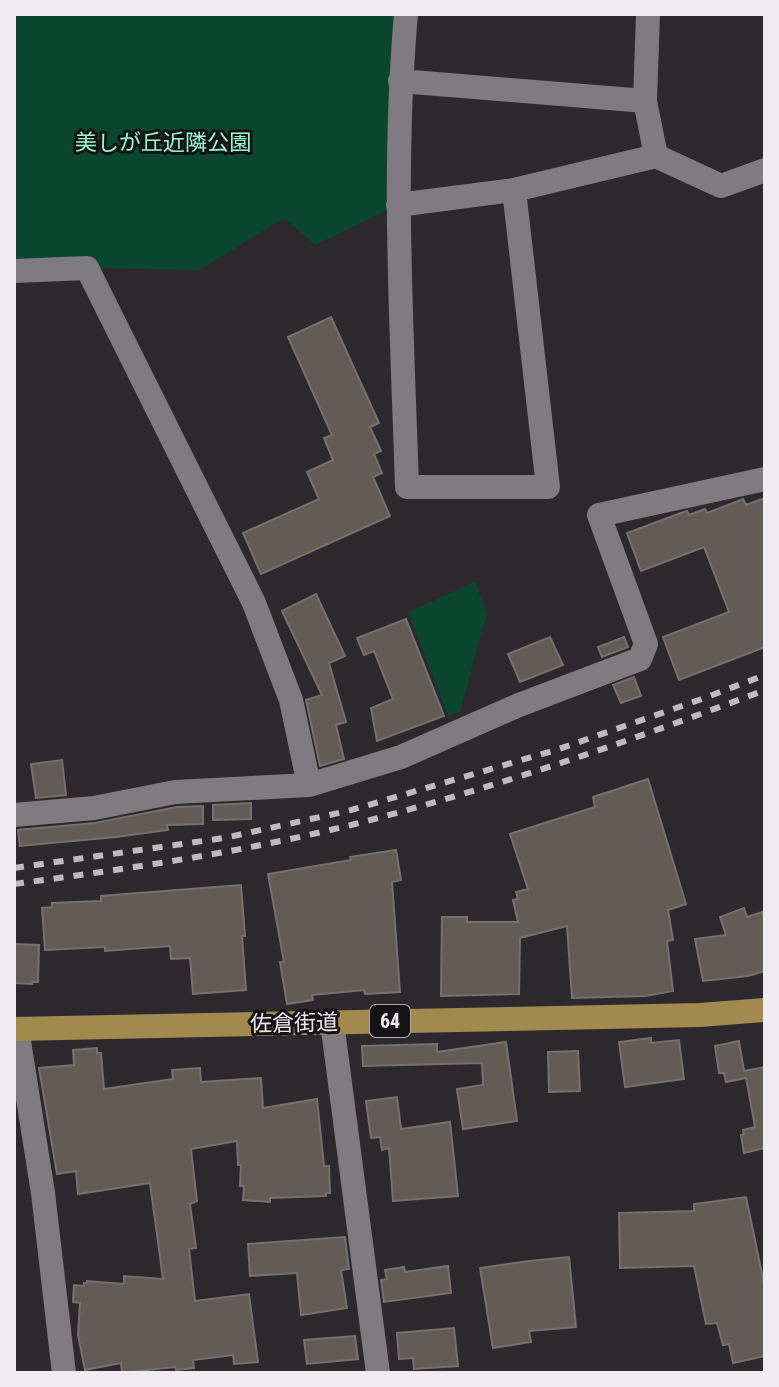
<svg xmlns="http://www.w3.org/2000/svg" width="779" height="1387" font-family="'Roboto Condensed','Noto Sans JP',sans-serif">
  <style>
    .green { fill: #0a4630 }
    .building { fill: #625b56; stroke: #78706b; stroke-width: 2 }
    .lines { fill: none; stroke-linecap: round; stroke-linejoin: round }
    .minor { stroke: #807a81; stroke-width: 24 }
    .primary { stroke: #a28a4f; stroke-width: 24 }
    .rail { stroke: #bebabe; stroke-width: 6; stroke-dasharray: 10 10; stroke-linecap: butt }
    .labels { text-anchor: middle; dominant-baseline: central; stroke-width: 6; stroke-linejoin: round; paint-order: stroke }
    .shield { fill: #151315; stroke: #aeaaae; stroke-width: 2 }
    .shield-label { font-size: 20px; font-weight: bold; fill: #efebef }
    .park-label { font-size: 22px; fill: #96facc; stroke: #151315 }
    .street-label { font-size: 22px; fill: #efebef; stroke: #151315 }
  </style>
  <rect width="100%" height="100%" fill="#2e292f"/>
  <!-- green -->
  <path class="green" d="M14 14H406L398 205 315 245 284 218 200 270 87 268 14 271Z
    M475 582 487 613 460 712 448 716 408 612Z"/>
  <!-- building -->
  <path class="building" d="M331 317 379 423 370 427 381 451 374 454 382 473 373 477 390 516 261 574 243 533 319 499 307 472 333 460 324 438 332 435 288 337Z
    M765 498V647L679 680 663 637 729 612 704 547 641 571 627 533 681 513 687 511 689 515 705 509 707 513 741 500 743 499 746 505Z
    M316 594 345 656 329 663 346 722 336 725 344 759 320 766 306 700 322 695 282 611Z
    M406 619 444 716 377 741 371 708 393 699 374 651 364 655 357 638Z
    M550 637 563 665 520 682 508 654Z
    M624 637 628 647 602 657 598 647Z
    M634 677 641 696 621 703 613 685Z
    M62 760 66 795 36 798 31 764Z
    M648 779 686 904 668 910 673 940 667 941 673 991 645 996 572 998 567 926 520 938 519 994 441 996 442 917H467V922H518L513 900 518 899 516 892 528 889 510 834 595 807 593 797Z
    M251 803V819L213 820V805Z
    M203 806V824L167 825 168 830 116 837 20 846 18 830 95 823 177 807Z
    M396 850 401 880 392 882 400 992 365 994 364 990 312 995 313 1000 287 1004 280 962H284L268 874 351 860 350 857Z
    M241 885 245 936H242L246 990 193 994 190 958 171 959 170 946 105 951V947L45 950 42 908 52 907V903L101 901V896Z
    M744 908 747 917 762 912 765 922V971L748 976 703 981 695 939 726 935 720 917Z
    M14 944 39 945 38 982H32V984L14 983Z
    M651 1038V1043L679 1040 684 1079 625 1087 619 1042Z
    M739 1041 744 1071 765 1067V1148L744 1153 741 1135 744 1134 743 1130 755 1127 746 1078 726 1082 724 1073H719L715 1046Z
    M506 1042 517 1121 463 1129 457 1089 483 1085 482 1063 363 1066 362 1046 437 1044V1052Z
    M97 1048V1053H101L104 1089 173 1079 172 1070 200 1068 201 1082 261 1078 263 1108 317 1099 324 1166H329L330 1193H326V1196L270 1198V1202L243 1200 244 1186H240L241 1165H238L237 1141 191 1149 197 1201 190 1204 196 1248 189 1249 195 1301 249 1294 258 1362 234 1364 233 1355 193 1360 194 1368 176 1370 175 1367 122 1373 121 1363 85 1370 78 1335 80 1303 73 1302 74 1285 84 1286V1283H87V1281L124 1284V1276L163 1279 150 1183 78 1194 76 1171 57 1174 39 1068 74 1065 73 1050Z
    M578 1051 580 1091 549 1092 548 1052Z
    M397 1097 401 1129 450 1122 458 1196 393 1201 389 1148 382 1150 380 1137 371 1138 366 1101Z
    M746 1197 765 1288V1356L733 1363 729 1344 723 1345 717 1323 706 1324 694 1266 620 1268 619 1213 694 1211V1204Z
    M345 1237 349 1269 341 1270 347 1308 301 1315 297 1273 250 1276 248 1244Z
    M569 1257 576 1327 529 1331 531 1342 493 1348 480 1268 529 1261Z
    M448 1266 451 1293 384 1302 381 1280 387 1279 385 1270 404 1267 405 1272Z
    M454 1328 458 1366 414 1369 413 1358 399 1359 397 1333Z
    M355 1336 358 1359 307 1364 304 1340Z"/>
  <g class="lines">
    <!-- minor -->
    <path class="minor" d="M406 14C392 171 402 329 407 487H548L514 190
      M400 81 645 101
      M656 156 721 186 765 170
      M398 205 514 190 656 156 645 101 648 14
      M14 271 87 268 254 603 291 700 309 785
      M14 815 94 808 175 792 309 785 401 757 519 705 640 659 646 644 599 515 765 479
      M332 1022 378 1373
      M17 1029 43 1193 64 1373"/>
    <!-- primary -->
    <path class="primary" d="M14 1029 700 1015 765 1010"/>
    <!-- rail -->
    <path class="rail" d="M14 868 224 838 348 811 559 749 699 700 765 675
      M14 884C128 869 243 852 355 824 495 788 630 741 765 690"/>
  </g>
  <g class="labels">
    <!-- shield labels -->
    <rect class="shield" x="370" y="1005" width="40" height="32" rx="6"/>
    <g class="shield-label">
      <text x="390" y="1021">64</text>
    </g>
    <!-- park labels -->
    <g class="park-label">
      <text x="163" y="142">美しが丘近隣公園</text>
    </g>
    <!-- street labels -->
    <g class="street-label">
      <text transform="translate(294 1023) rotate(-1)">佐倉街道</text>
    </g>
  </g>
  <!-- border -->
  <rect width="779" height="1387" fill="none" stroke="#efebef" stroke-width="32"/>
</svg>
